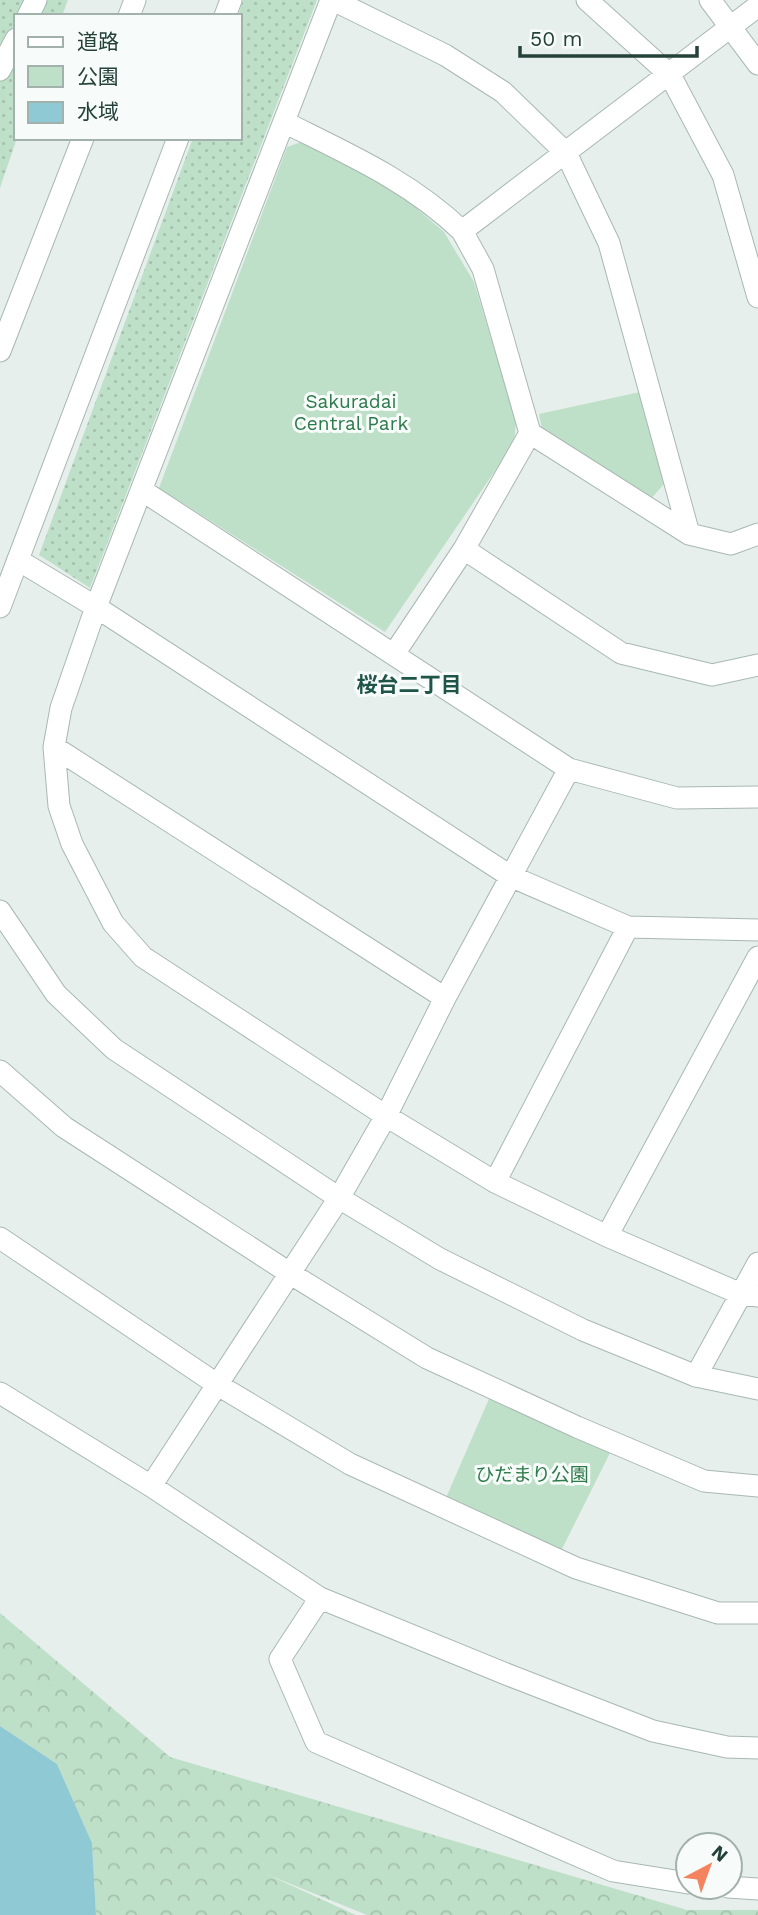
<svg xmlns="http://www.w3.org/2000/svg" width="758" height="1915" font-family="'Work Sans','Noto Sans JP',sans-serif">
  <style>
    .grass { fill: url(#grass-dots) }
    .forest { fill: url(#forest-crowns) }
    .park { fill: #bfe0c8 }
    .water { fill: #8ec9d4 }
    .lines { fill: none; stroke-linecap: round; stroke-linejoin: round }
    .minor-casing { stroke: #a8b8b2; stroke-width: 23 }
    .tertiary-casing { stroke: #a8b8b2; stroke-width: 23 }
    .minor { stroke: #fff; stroke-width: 21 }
    .tertiary { stroke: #fff; stroke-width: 21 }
    .labels { text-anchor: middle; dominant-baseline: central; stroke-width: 6; stroke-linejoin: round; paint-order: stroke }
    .park-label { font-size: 19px; fill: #2d7a4b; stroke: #f7fbf9 }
    .neighbourhood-label { font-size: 21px; font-weight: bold; fill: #1f5548; stroke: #f7fbf9 }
  </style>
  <defs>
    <pattern id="grass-dots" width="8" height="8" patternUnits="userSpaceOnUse" patternTransform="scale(1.75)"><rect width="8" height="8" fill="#bfe0c8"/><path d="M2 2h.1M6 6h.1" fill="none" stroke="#a4c1ad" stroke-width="1.8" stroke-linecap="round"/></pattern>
    <pattern id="forest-crowns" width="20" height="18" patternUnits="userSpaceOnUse" patternTransform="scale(1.75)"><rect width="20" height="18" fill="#bfe0c8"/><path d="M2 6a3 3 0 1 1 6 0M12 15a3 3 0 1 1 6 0" fill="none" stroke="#a4c1ad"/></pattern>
  </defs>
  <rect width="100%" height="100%" fill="#e6efeb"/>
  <!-- grass -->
  <path class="grass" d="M0 0H68L62 16H16L17 138 0 188Z
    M243 0H317L90 588 39 555 193 138H240V16H238Z"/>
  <!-- forest -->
  <path class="forest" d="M0 1613 170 1757 687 1910H758V1915H367L266 1874 356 1915H96L92 1843 57 1764 0 1726Z"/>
  <!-- park -->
  <path class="park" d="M301 142 392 187 444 232 474 282 516 422 514 443 385 632 159 488 287 147Z
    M640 392 664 484 649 501 542 429 539 414Z
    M492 1392 613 1447 561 1551 445 1500Z"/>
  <!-- water -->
  <path class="water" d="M0 1726 57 1764 92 1843 96 1915H0Z"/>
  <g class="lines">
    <!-- minor casing -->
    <g class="minor-casing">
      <path id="minor" d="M331 0 96 607 61 708 54 747 59 806 72 844 113 923 143 957 386 1116 495 1182 607 1236 741 1294 758 1296
        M333 0 445 55 503 92 566 153 609 243 689 534
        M587 0 670 75 723 175 758 297
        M28 16 36 0
        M129 16 135 0
        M0 70 16 39
        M284 122C348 154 410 181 462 231
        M0 351 83 138
        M530 433 689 534 731 544 758 534
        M143 491 569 769 677 798 758 797
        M464 549 621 653 712 675 758 665
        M18 560 96 607 510 876 628 927 758 930
        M394 654 464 549 530 433 483 269 462 231 758 6
        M54 747 445 998
        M0 1071 64 1127 291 1274 427 1358 577 1427 704 1481 758 1486
        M495 1182 628 927
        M607 1236 758 957
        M0 1238 218 1385 350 1464 576 1568 718 1613H758
        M696 1376 758 1263
        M0 1393 151 1486 320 1598 511 1676 653 1731 727 1747 758 1748
        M151 1486 339 1198 386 1116 445 998 569 769
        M320 1598 280 1659 316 1742 613 1871 688 1883
        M728 1887 758 1889"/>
    </g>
    <!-- tertiary casing -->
    <g class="tertiary-casing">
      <path id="tertiary" d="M710 0 758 64
        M225 16 231 0
        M0 607 178 138
        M0 911 56 994 114 1049 339 1198 440 1259 583 1330 696 1376 758 1389"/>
    </g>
    <!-- minor -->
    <use href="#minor" class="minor"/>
    <!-- tertiary -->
    <use href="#tertiary" class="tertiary"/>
  </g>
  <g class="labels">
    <!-- park labels -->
    <g class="park-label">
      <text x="351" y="401">Sakuradai<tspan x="351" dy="22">Central Park</tspan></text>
      <text x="532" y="1474">ひだまり公園</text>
    </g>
    <!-- neighbourhood labels -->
    <g class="neighbourhood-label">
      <text x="409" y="684">桜台二丁目</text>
    </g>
  </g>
  <!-- legend -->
  <rect x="14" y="14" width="228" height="126" fill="#f7fbf9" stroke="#a3b1ad" stroke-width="2"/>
  <rect x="28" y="37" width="35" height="10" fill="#ffffff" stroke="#a3b1ad" stroke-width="2"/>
  <text x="77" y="49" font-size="21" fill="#24423a">道路</text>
  <rect x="28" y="66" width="35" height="21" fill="#bfe0c8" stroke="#a3b1ad" stroke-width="2"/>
  <text x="77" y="84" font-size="21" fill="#24423a">公園</text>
  <rect x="28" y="102" width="35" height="21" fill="#8ec9d4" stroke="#a3b1ad" stroke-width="2"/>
  <text x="77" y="119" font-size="21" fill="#24423a">水域</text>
  <!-- north arrow -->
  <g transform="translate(709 1866) rotate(41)"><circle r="33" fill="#f7fbf9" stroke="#a3b1ad" stroke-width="2"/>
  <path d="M0-5L12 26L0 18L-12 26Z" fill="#f4845f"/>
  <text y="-10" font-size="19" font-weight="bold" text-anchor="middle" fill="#24423a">N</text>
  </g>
  <!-- scale -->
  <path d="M520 46v10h177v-10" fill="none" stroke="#24423a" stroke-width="3.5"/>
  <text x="530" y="46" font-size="21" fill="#24423a" stroke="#f7fbf9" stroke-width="5" paint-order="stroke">50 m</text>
</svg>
